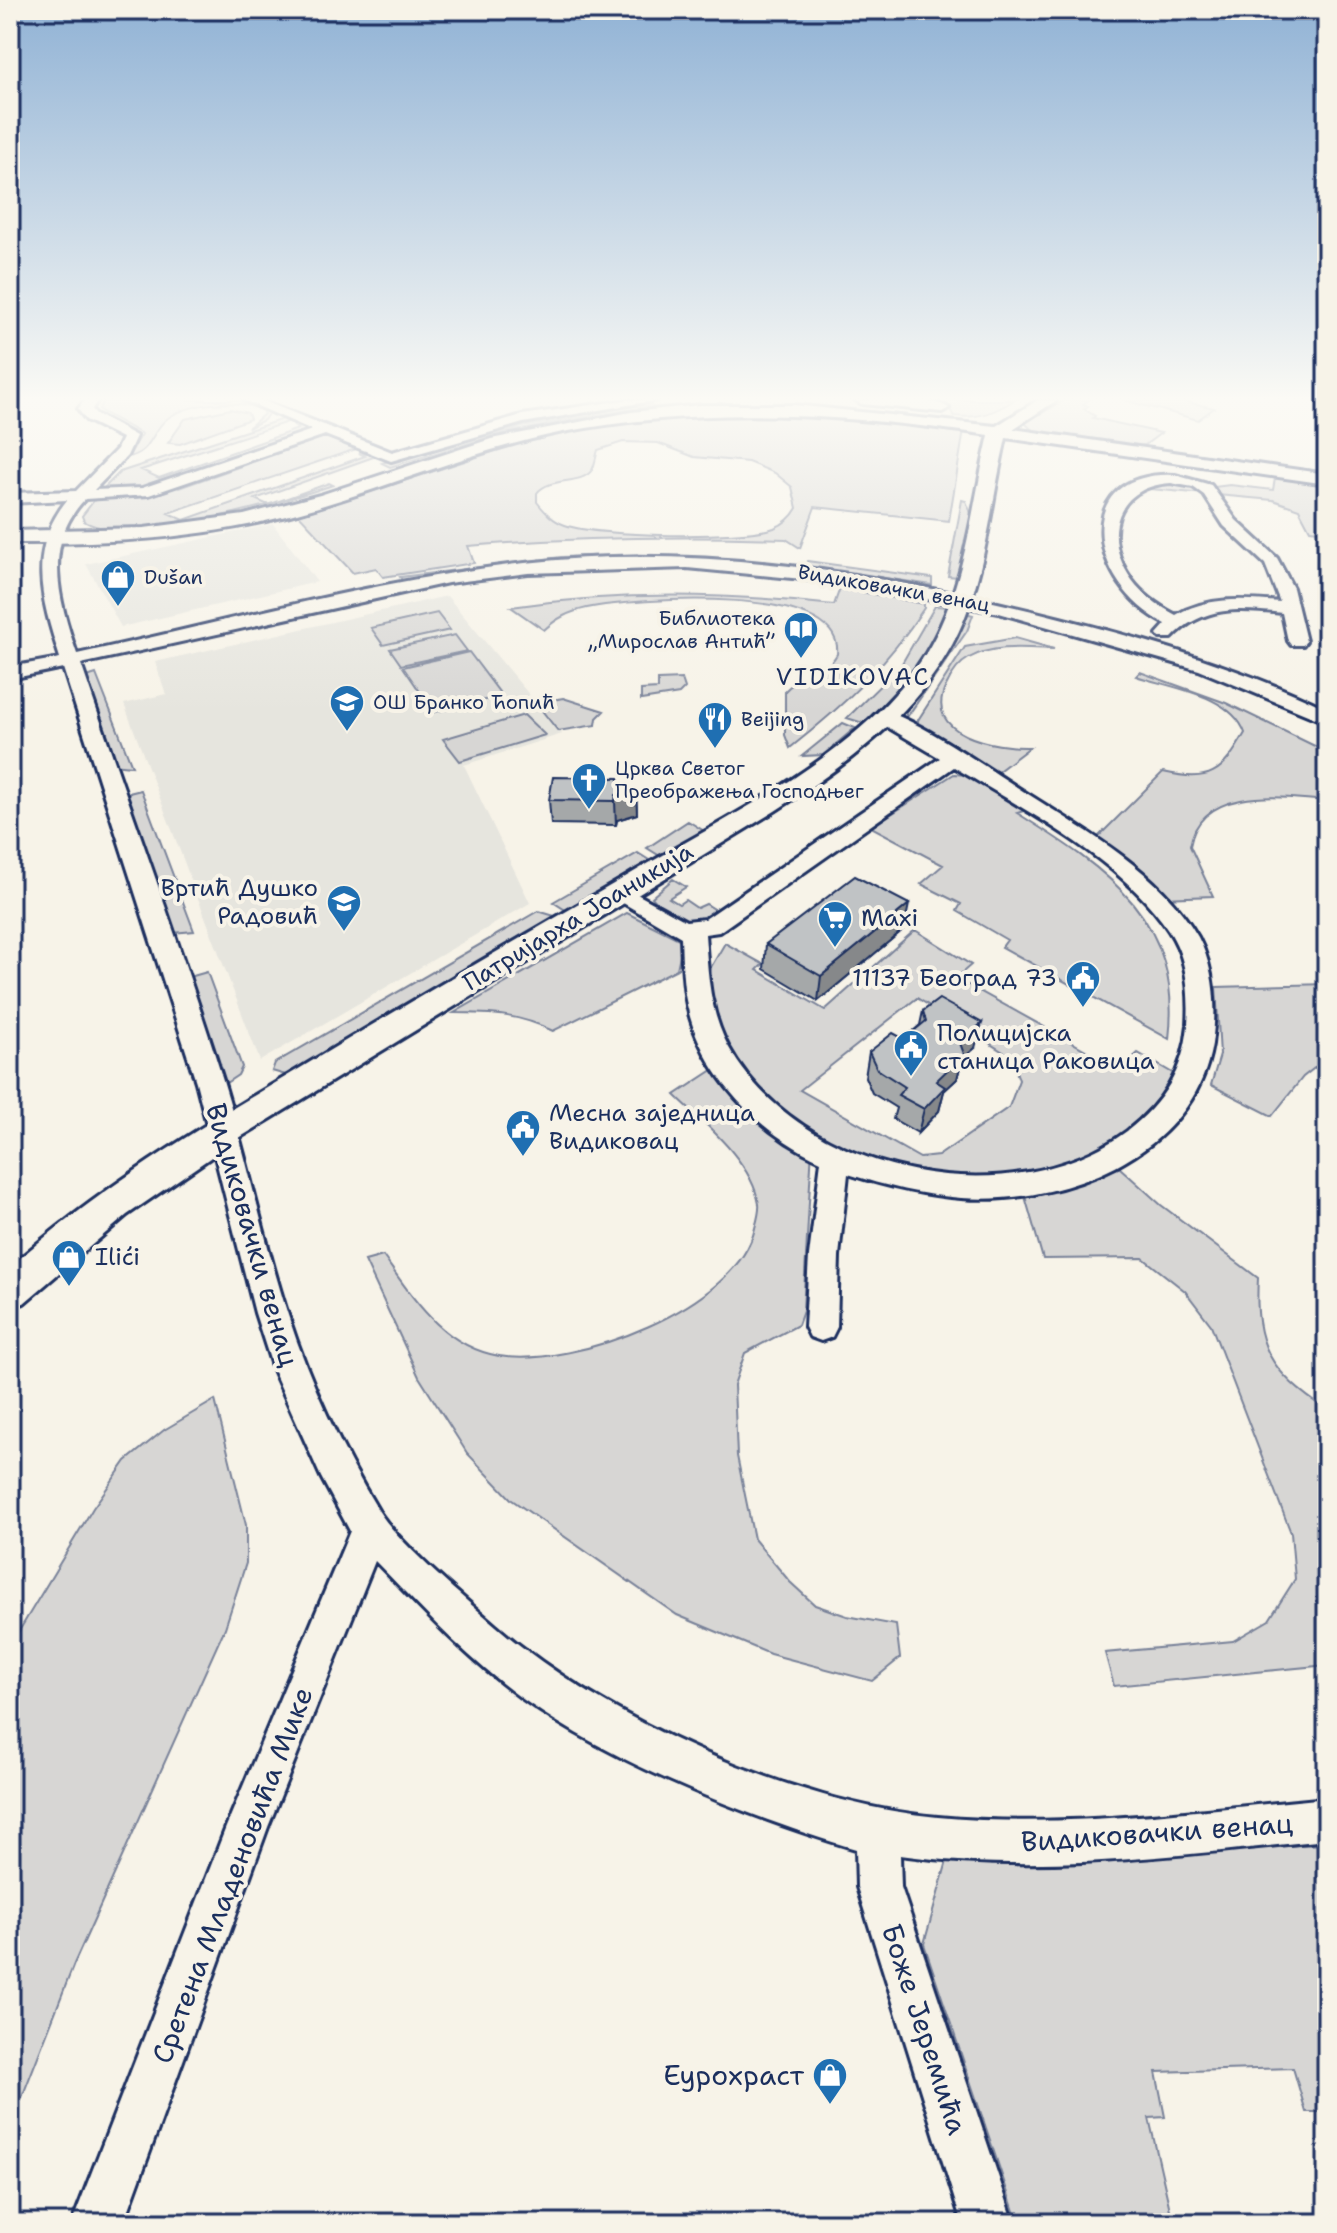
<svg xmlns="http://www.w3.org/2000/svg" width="1337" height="2233" font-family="'Shantell Sans',sans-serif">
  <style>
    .built { fill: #e6e5de }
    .green { fill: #d7d6d4; stroke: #798299; stroke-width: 2; fill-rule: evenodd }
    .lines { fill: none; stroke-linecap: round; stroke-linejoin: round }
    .minor-casing { stroke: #1b2f5e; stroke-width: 6 }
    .major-casing { stroke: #1b2f5e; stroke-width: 6 }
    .minor { fill: #f7f3e8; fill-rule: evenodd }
    .major { fill: #f7f3e8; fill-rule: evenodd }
    .wall { fill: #a5a8a9; stroke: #1b2f5e; stroke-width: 2 }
    .shaded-wall { fill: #86888a; stroke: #1b2f5e; stroke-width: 2 }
    .building { fill: #c0c3c5; stroke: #1b2f5e; stroke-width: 2 }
    .labels { text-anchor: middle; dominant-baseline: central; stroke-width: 8; stroke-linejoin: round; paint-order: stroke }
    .far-poi-label { font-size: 20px; fill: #1b2f5e; stroke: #f7f3e8; text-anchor: start }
    .far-street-label { font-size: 20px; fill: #1b2f5e; stroke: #f7f3e8 }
    .far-quarter-label { font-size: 24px; letter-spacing: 2px; fill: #1b2f5e; stroke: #f7f3e8 }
    .poi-label { font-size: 24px; fill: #1b2f5e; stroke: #f7f3e8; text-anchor: start }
    .street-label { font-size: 24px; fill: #1b2f5e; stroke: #f7f3e8 }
    .near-street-label { font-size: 28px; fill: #1b2f5e; stroke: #f7f3e8 }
    .near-poi-label { font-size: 28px; fill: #1b2f5e; stroke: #f7f3e8; text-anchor: end }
  </style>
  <rect width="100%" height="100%" fill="#f7f3e8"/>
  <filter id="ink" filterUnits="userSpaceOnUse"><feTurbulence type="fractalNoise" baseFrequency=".0125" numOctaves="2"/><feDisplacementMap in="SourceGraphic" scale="16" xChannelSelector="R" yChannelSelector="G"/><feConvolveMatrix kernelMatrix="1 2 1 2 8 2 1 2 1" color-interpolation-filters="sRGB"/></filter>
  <g filter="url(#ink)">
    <!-- built -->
    <path class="built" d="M273 524 317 582 121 627 86 564Z
      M447 596 562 734 464 765 530 903 260 1061 124 704 166 694 155 662Z"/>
    <!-- green -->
    <path class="green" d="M104 400H237L265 410 268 414 264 420 248 428 264 414 261 410C237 398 190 403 168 418 151 430 152 453 128 457L142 434 102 412 99 409Z
      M937 400H1015C994 412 980 419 954 416L944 400Z
      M1065 400H1089L1083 404 1088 406 1084 409 1095 416 1093 418 1161 433 1145 445 1134 446 1033 431 1025 423Z
      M1124 400H1178L1214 408 1198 420Z
      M651 404 652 406 522 427 390 467 382 463 530 422Z
      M672 406 579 421 482 442 289 504 510 432 617 412Z
      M230 409 248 413 250 419 180 444 168 443 185 419Z
      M796 412 964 430 949 521 815 507 800 548 786 539C679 536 575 537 468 546L474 563 383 577 376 568 353 573 299 515 539 437 629 419ZM623 442 658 443 694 457 748 462 775 473 792 487 797 508C792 517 784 524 774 528 743 539 597 537 565 525 553 521 545 512 537 502V493C550 476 581 486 592 470 595 465 596 456 598 450Z
      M286 418 294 420 141 470 159 478 298 429 295 427 315 428 138 490 101 491 120 472Z
      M323 434 356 449 168 513 184 520 365 456 359 453 379 455 255 499 268 505 329 483 333 485C286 501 125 548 84 521L82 516 96 498 130 497 174 485 179 488 321 438 317 436Z
      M1276 472 1327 479V532L1310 530 1299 509 1273 500 1150 489 1145 480 1158 479 1206 488 1230 485 1273 490Z
      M962 500 966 501 972 516 958 577 948 576Z
      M637 554V559L558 563 556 560 435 575 436 578 404 583 400 577 561 557Z
      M807 561 932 578V585L804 566Z
      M840 588 924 604V608C888 664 842 707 790 748L785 735V691C800 674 825 676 837 654 845 582 631 599 587 608 569 612 557 618 544 630L511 607C620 591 725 593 834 605Z
      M935 606 947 607C934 656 899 690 863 723L847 718 901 665Z
      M437 613 450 630 383 645 371 628Z
      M965 613 973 615 967 631 907 717 904 709Z
      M455 635 467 651 401 665 390 649Z
      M1015 638 1054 649C1026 648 994 644 969 658 958 664 951 675 946 686 922 735 995 748 1030 747L996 773 918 727V720L965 647Z
      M469 652 502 696 434 712 403 667Z
      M1140 672 1226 703 1327 752V801C1283 797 1200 785 1190 846L1213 896 1163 898 1095 840 1163 772C1211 783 1222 773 1245 733 1231 695 1172 688 1136 676Z
      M96 674 132 766 112 764 84 678Z
      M682 679 685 688 679 694 641 700V690L658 689V680Z
      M563 698 604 711 597 718 596 725 558 731 536 703Z
      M524 715 545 735 460 761 443 739Z
      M843 723 855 728 823 755 802 756Z
      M954 774 967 775 1027 810 1017 813C1108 870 1183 920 1169 1039L1002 947 1007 940 957 911 961 904 921 884 943 865 871 827Z
      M141 790 194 931 172 933 125 794Z
      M688 821 704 831 660 856 647 848Z
      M638 853 652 862 567 911 553 902Z
      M673 879 686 887 669 898 679 904 685 900 697 908 706 904 719 912C694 927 669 919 652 897Z
      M538 911 558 917 289 1076 272 1071 275 1063Z
      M627 913 683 941 677 969 553 1031C519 1014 491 1013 454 1013Z
      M915 930 971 965 956 978 1120 1069 1138 1053 1181 1078 1115 1146 1012 1182 905 1173 795 1131 727 1056 710 998 711 967 725 943 763 964 757 970 825 1010ZM917 998 1011 1057 1019 1080 1009 1107 938 1156 920 1158 800 1090Z
      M207 972 242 1067 238 1075 223 1085 186 978Z
      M1327 984V1058L1303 1077 1272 1116 1211 1085 1220 1055 1216 987Z
      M722 1064 812 1147 803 1311 798 1325 745 1353 734 1385 737 1456 754 1539 790 1582 815 1605 847 1616 896 1625 900 1658 872 1681 770 1654 677 1615 512 1500 467 1453 419 1377 365 1261 383 1256C414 1299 442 1346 499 1356 572 1369 738 1307 755 1228 757 1221 760 1211 759 1204 751 1160 705 1124 675 1095Z
      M1119 1167 1161 1205 1258 1278C1254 1346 1270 1372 1327 1410V1665L1114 1686 1105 1653 1233 1641 1269 1620 1295 1579 1291 1533 1211 1325 1185 1291 1143 1258 1043 1259 1024 1193 1082 1181Z
      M215 1400 246 1525V1563L225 1628 74 1964 10 2128V1646L93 1508 126 1461 164 1430Z
      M1327 1844V2131L1321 2112H1306L1293 2068 1156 2072 1165 2117 1149 2118 1173 2223H1018L924 1944 947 1861Z"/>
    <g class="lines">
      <!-- minor casing -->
      <g class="minor-casing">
        <path id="minor" d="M85 400H98L92 409 96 414 136 436 127 456 94 490 142 488 312 430 244 400H261L392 452 522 415 625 400H657L523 423 391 461 325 435 149 495 85 499C42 544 59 601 77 654 226 622 373 580 525 563 704 543 886 574 1060 618 1151 641 1242 668 1327 709V723L1199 670 999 613 844 583 687 568 528 573 448 583 81 664C128 803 179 940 223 1080 247 1157 263 1238 288 1315 310 1383 341 1449 378 1510 399 1544 464 1598 496 1626 606 1721 793 1804 938 1817 1067 1829 1198 1810 1327 1798V1840C1185 1854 1042 1875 900 1855L901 1887 1014 2223H962L857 1887 856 1849C747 1817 591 1755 503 1684 456 1647 416 1603 375 1561L268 1827 124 2223H72L226 1827 350 1531 321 1477 274 1372 255 1313 196 1082 63 668 10 679V667L60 658C42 601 26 551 67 500L10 503V493L76 491 117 449 122 438 86 420 78 409Z
          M855 400C877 399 932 396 949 408L942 412 862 404Z
          M1175 475 1211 485 1236 520 1277 558 1293 588 1306 641 1303 645H1291L1288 641 1282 613C1240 608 1203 605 1172 638H1160L1157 634 1166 624C1090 587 1067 470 1175 475ZM1171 483 1193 487 1204 495 1224 526 1265 564 1280 602C1245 599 1208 596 1176 615 1159 606 1143 595 1132 580 1101 537 1115 486 1171 483Z
          M886 712C920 720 995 774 1028 794 1089 833 1161 872 1198 937 1215 969 1217 1009 1212 1044 1194 1156 1061 1206 961 1198 922 1195 885 1186 848 1174L839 1256 837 1327 832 1337 821 1341 810 1337 805 1327 809 1256 821 1161C758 1133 702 1074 687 1005 682 983 682 959 681 937L606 893 610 888H626L686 921 705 919 940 758 879 722 876 718ZM954 767C1025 810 1123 861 1169 931 1187 958 1190 994 1188 1025 1184 1070 1163 1103 1127 1131 1010 1218 799 1175 728 1046 709 1010 708 974 705 934L719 932Z"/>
      </g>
      <!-- major casing -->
      <g class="major-casing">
        <path id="major" d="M1038 400H1057L1013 429 1327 474V484L1006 438C993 493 988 552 969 606 937 700 855 759 775 811L239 1138 127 1215 24 1303 10 1307V1267C97 1190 197 1129 297 1070 406 1004 517 940 627 876 726 817 864 754 926 653 966 588 971 508 989 435 846 414 706 405 563 432 468 451 379 492 286 516 195 540 103 543 10 543V531L144 528 244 515 320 495 491 439 631 412 700 405H794L996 426Z"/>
      </g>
      <!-- minor -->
      <use href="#minor" class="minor"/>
      <!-- major -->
      <use href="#major" class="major"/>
    </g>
    <!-- wall -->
    <path class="wall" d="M619 783 636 790 637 814 617 820 616 825 551 824 549 800Z
      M904 929 818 1001 764 969 766 944Z
      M923 1011 975 1048 962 1059 957 1079 944 1091 939 1111 918 1133 893 1119 896 1108 872 1093 865 1077 869 1052 904 1039 920 1025Z"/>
    <!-- shaded-wall -->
    <path class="shaded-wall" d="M636 790 637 814 617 820 616 825 615 801 616 795Z
      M909 904 904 929 818 1001 821 976Z
      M982 1023 975 1048 962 1059 957 1079 944 1091 939 1111 918 1133 924 1109 936 1081 960 1043Z"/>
    <!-- building -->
    <path class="building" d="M553 777 619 778V782L636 790 616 795 615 801 549 800Z
      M855 876 909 904 821 976 766 944Z
      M939 999 982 1023 960 1043 964 1054 936 1081 945 1087 924 1109 898 1095 905 1087 877 1069 869 1052 893 1033 904 1039 926 1021 923 1011Z"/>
  </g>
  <!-- sky -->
  <linearGradient id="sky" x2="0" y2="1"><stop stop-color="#90b2d5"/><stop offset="0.56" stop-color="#fbfaf5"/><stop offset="1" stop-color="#fbfaf5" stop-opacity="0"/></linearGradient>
  <rect width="1337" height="712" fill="url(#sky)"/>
  <!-- icons -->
  <defs>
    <g id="shop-pin" transform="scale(1.8)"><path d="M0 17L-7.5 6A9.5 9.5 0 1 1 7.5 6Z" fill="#1f6fb2" stroke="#f7f3e8"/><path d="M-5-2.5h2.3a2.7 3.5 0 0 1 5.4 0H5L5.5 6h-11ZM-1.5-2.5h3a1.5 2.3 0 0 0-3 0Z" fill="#fff"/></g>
    <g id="library-pin" transform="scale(1.8)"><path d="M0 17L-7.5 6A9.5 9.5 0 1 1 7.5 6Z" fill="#1f6fb2" stroke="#f7f3e8"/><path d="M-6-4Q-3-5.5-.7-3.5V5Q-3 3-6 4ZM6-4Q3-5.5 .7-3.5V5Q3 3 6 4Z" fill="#fff"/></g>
    <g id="school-pin" transform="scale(1.8)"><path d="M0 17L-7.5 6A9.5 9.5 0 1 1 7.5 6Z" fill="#1f6fb2" stroke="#f7f3e8"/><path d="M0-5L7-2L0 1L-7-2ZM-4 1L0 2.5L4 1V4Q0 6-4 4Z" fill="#fff"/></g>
    <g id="restaurant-pin" transform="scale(1.8)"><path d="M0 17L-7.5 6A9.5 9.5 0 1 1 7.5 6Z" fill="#1f6fb2" stroke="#f7f3e8"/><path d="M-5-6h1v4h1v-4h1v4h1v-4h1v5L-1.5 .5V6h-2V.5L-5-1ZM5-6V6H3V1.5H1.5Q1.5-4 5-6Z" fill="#fff"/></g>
    <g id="church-pin" transform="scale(1.8)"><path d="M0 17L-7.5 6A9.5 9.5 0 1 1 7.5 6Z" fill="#1f6fb2" stroke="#f7f3e8"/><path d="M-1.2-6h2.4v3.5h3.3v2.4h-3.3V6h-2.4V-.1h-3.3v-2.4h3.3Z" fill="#fff"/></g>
    <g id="supermarket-pin" transform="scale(1.8)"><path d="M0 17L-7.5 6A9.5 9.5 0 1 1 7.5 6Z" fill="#1f6fb2" stroke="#f7f3e8"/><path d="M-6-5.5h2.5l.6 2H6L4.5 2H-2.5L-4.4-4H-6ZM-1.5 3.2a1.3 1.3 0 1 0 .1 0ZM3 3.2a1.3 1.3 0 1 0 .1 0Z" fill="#fff"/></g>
    <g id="civic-pin" transform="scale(1.8)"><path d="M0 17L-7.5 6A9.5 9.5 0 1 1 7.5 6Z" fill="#1f6fb2" stroke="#f7f3e8"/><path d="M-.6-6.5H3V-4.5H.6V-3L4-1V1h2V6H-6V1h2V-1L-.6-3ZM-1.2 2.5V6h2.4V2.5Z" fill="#fff"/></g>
  </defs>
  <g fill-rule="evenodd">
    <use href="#shop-pin" x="118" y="577"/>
    <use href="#library-pin" x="801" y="629"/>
    <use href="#school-pin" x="347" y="702"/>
    <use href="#restaurant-pin" x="715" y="719"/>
    <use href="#church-pin" x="589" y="780"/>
    <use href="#school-pin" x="344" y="902"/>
    <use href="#supermarket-pin" x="835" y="918"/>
    <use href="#civic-pin" x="1083" y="978"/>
    <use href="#civic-pin" x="911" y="1047"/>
    <use href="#civic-pin" x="523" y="1127"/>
    <use href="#shop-pin" x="69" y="1257"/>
    <use href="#shop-pin" x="830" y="2075"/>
  </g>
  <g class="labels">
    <!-- far-poi labels -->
    <g class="far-poi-label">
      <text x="144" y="577">Dušan</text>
      <text x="775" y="618" text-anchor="end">Библиотека<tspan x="775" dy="23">„Мирослав Антић”</tspan></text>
      <text x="373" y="702">ОШ Бранко Ћопић</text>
      <text x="741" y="719">Beijing</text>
      <text x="615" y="768">Црква Светог<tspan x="615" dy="23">Преображења Господњег</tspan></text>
    </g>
    <!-- far-street labels -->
    <g class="far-street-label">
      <text transform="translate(894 588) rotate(10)">Видиковачки венац</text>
    </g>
    <!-- far-quarter labels -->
    <g class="far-quarter-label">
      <text x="853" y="677">VIDIKOVAC</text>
    </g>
    <!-- poi labels -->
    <g class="poi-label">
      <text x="318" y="888" text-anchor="end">Вртић Душко<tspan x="318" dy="28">Радовић</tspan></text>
      <text x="861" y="918">Maxi</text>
      <text x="1057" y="978" text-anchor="end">11137 Београд 73</text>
      <text x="937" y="1033">Полицијска<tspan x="937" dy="28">станица Раковица</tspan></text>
      <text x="549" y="1113">Месна заједница<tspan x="549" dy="28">Видиковац</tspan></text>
      <text x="95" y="1257">Ilići</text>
    </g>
    <!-- street labels -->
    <g class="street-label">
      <text transform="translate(578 917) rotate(-31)">Патријарха Јоаникија</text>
    </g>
    <!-- near-street labels -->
    <g class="near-street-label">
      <text transform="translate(253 1235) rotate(74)">Видиковачки венац</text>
      <text transform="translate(1157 1832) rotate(-4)">Видиковачки венац</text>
      <text transform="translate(232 1875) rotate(-69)">Сретена Младеновића Мике</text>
      <text transform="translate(925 2029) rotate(72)">Боже Јеремића</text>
    </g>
    <!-- near-poi labels -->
    <g class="near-poi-label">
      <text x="804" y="2075">Еурохраст</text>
    </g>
  </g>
  <!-- margin -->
  <rect width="1337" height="2233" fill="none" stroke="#f7f3e8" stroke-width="40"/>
  <rect x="20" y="20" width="1297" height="2193" fill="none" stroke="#1b2f5e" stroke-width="3" filter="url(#ink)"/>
</svg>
